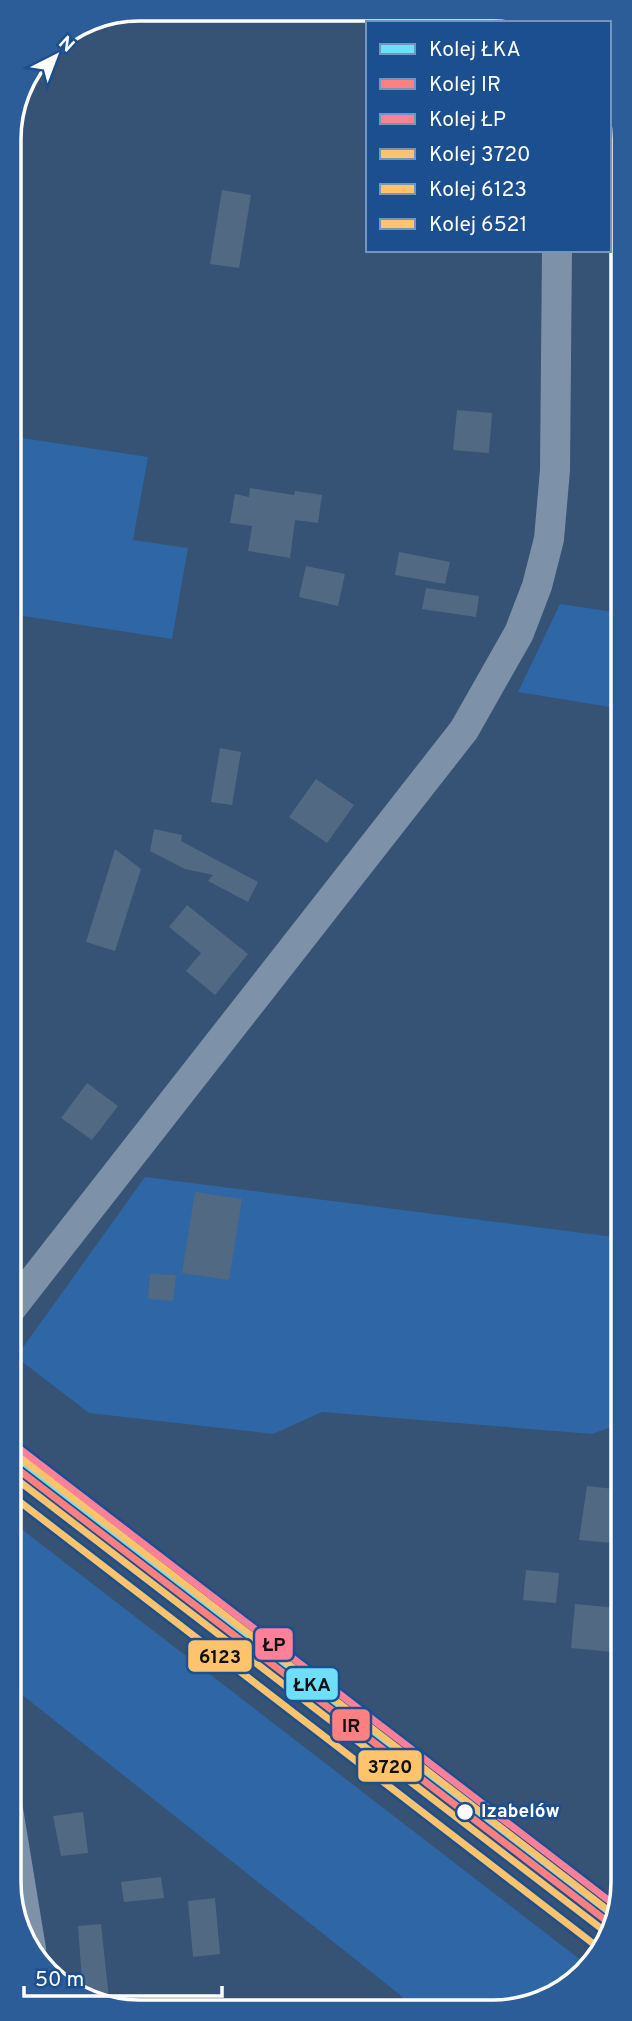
<svg xmlns="http://www.w3.org/2000/svg" width="632" height="2021" font-family="Overpass,sans-serif">
  <style>
    .green { fill: #2f66a5 }
    .building { fill: #526984 }
    .lines { fill: none; stroke-linecap: round; stroke-linejoin: round }
    .minor { stroke: #7d92a8; stroke-width: 24 }
    .tertiary { stroke: #7d92a8; stroke-width: 30 }
    .rail-1-casing { stroke: #1b4f8f; stroke-width: 12 }
    .rail-2-casing { stroke: #1b4f8f; stroke-width: 12 }
    .rail-3-casing { stroke: #1b4f8f; stroke-width: 12 }
    .rail-4-casing { stroke: #1b4f8f; stroke-width: 12 }
    .rail-5-casing { stroke: #1b4f8f; stroke-width: 12 }
    .rail-6-casing { stroke: #1b4f8f; stroke-width: 12 }
    .rail-1 { stroke: #6ddff8; stroke-width: 7 }
    .rail-2 { stroke: #ff8080; stroke-width: 7 }
    .rail-3 { stroke: #ff8098; stroke-width: 7 }
    .rail-4 { stroke: #ffc26d; stroke-width: 7 }
    .rail-5 { stroke: #ffc26d; stroke-width: 7 }
    .rail-6 { stroke: #ffc26d; stroke-width: 7 }
    .stop-dot { fill: #fff; stroke: #1b4f8f; stroke-width: 2.5 }
    .labels { text-anchor: middle; dominant-baseline: central; stroke-width: 5; stroke-linejoin: round; paint-order: stroke }
    .stop-label { font-size: 19px; font-weight: bold; fill: #fff; stroke: #1b4f8f; text-anchor: start }
    .rim { fill: none; stroke: #fff; stroke-width: 3.5 }
    .line-badge { stroke: #1b4f8f; stroke-width: 2.5 }
    .pale-badge-label { font-size: 19px; text-anchor: middle; font-weight: bold; fill: #111 }
  </style>
  <rect width="100%" height="100%" fill="#365274"/>
  <!-- green -->
  <path class="green" d="M9 436 148 457 133 540 188 548 172 639 10 614Z
    M560 604 621 613 622 709 518 692Z
    M145 1177 622 1238V1423L592 1434 322 1412 273 1434 89 1413 16 1357Z
    M11 1521 591 1968 518 2010H415L399 1994 11 1686Z"/>
  <!-- building -->
  <path class="building" d="M222 190 251 195 239 268 210 264Z
    M457 410 492 413 489 453 453 450Z
    M250 488 294 495 295 491 322 495 318 523 295 520 290 558 248 551 252 526 230 523 235 494 249 497Z
    M399 552 450 562 445 584 395 575Z
    M306 566 345 574 338 606 299 597Z
    M426 588 479 596 476 617 422 609Z
    M220 748 241 752 232 805 211 802Z
    M316 779 354 805 327 843 289 817Z
    M154 829 182 835 181 841 258 882 248 902 208 881 213 875 185 869 150 851Z
    M115 849 141 869 115 951 86 942Z
    M187 905 248 954 215 995 186 971 201 953 169 927Z
    M87 1083 118 1106 92 1140 61 1118Z
    M195 1192 242 1199 229 1280 182 1273Z
    M150 1274 176 1275 173 1301 148 1299Z
    M587 1486 623 1490V1544L579 1540Z
    M526 1570 559 1573 556 1603 523 1600Z
    M575 1604 617 1608 613 1652 571 1648Z
    M83 1812 88 1853 61 1856 53 1816Z
    M161 1877 164 1898 124 1902 121 1882Z
    M215 1898 220 1954 193 1957 188 1901Z
    M101 1924 110 2008 83 1994 78 1926Z"/>
  <g class="lines">
    <!-- minor -->
    <path class="minor" d="M11 1809 34 1949"/>
    <!-- tertiary -->
    <path class="tertiary" d="M10 1310 464 730 519 633 537 586 549 539 555 470 557 250"/>
    <!-- rail-1 casing -->
    <g class="rail-1-casing">
      <path id="rail-1" d="M11 1453 613 1915"/>
    </g>
    <!-- rail-2 casing -->
    <g class="rail-2-casing">
      <path id="rail-2" d="M11 1464 608 1922"/>
    </g>
    <!-- rail-3 casing -->
    <g class="rail-3-casing">
      <path id="rail-3" d="M16 1446 616 1906"/>
    </g>
    <!-- rail-4 casing -->
    <g class="rail-4-casing">
      <path id="rail-4" d="M11 1475 602 1929"/>
    </g>
    <!-- rail-5 casing -->
    <g class="rail-5-casing">
      <path id="rail-5" d="M11 1495 595 1945"/>
    </g>
    <!-- rail-6 casing -->
    <g class="rail-6-casing">
      <path id="rail-6" d="M22 1459 613 1914"/>
    </g>
    <!-- rail-1 -->
    <use href="#rail-1" class="rail-1"/>
    <!-- rail-2 -->
    <use href="#rail-2" class="rail-2"/>
    <!-- rail-3 -->
    <use href="#rail-3" class="rail-3"/>
    <!-- rail-4 -->
    <use href="#rail-4" class="rail-4"/>
    <!-- rail-5 -->
    <use href="#rail-5" class="rail-5"/>
    <!-- rail-6 -->
    <use href="#rail-6" class="rail-6"/>
  </g>
  <!-- markers -->
  <circle class="stop-dot" cx="465" cy="1812" r="9"/>
  <g class="labels">
    <!-- stop labels -->
    <g class="stop-label">
      <text x="481" y="1812">Izabelów</text>
    </g>
  </g>
  <!-- crop -->
  <path d="M0 0H632V2021H0ZM139 21H493A118 118 0 0 1 611 139V1882A118 118 0 0 1 493 2000H139A118 118 0 0 1 21 1882V139A118 118 0 0 1 139 21Z" fill="#2d5d98" fill-rule="evenodd"/>
  <path class="rim" d="M139 21H493A118 118 0 0 1 611 139V1882A118 118 0 0 1 493 2000H139A118 118 0 0 1 21 1882V139A118 118 0 0 1 139 21Z"/>
  <g class="line-badge">
    <rect x="254" y="1627" width="40" height="34" rx="7" fill="#ff8098"/>
    <rect x="187" y="1639" width="66" height="34" rx="7" fill="#ffc26d"/>
    <rect x="285" y="1667" width="54" height="34" rx="7" fill="#6ddff8"/>
    <rect x="331" y="1708" width="40" height="34" rx="7" fill="#ff8080"/>
    <rect x="357" y="1749" width="66" height="34" rx="7" fill="#ffc26d"/>
  </g>
  <g class="pale-badge-label">
    <text x="274" y="1651">ŁP</text>
    <text x="220" y="1663">6123</text>
    <text x="312" y="1691">ŁKA</text>
    <text x="351" y="1732">IR</text>
    <text x="390" y="1773">3720</text>
  </g>
  <!-- legend -->
  <rect x="366" y="21" width="245" height="231" fill="#1b4f8f" stroke="#7695bc" stroke-width="2"/>
  <rect x="380" y="44" width="35" height="10" fill="#6ddff8" stroke="#7695bc" stroke-width="2"/>
  <text x="429" y="56" font-size="21" fill="#ffffff">Kolej ŁKA</text>
  <rect x="380" y="79" width="35" height="10" fill="#ff8080" stroke="#7695bc" stroke-width="2"/>
  <text x="429" y="91" font-size="21" fill="#ffffff">Kolej IR</text>
  <rect x="380" y="114" width="35" height="10" fill="#ff8098" stroke="#7695bc" stroke-width="2"/>
  <text x="429" y="126" font-size="21" fill="#ffffff">Kolej ŁP</text>
  <rect x="380" y="149" width="35" height="10" fill="#ffc26d" stroke="#7695bc" stroke-width="2"/>
  <text x="429" y="161" font-size="21" fill="#ffffff">Kolej 3720</text>
  <rect x="380" y="184" width="35" height="10" fill="#ffc26d" stroke="#7695bc" stroke-width="2"/>
  <text x="429" y="196" font-size="21" fill="#ffffff">Kolej 6123</text>
  <rect x="380" y="219" width="35" height="10" fill="#ffc26d" stroke="#7695bc" stroke-width="2"/>
  <text x="429" y="231" font-size="21" fill="#ffffff">Kolej 6521</text>
  <!-- north arrow -->
  <g transform="translate(56 56) rotate(42)" stroke="#1b4f8f" stroke-width="5" paint-order="stroke">
  <path d="M0-5L12 26L0 18L-12 26Z" fill="#ffffff"/>
  <text y="-10" font-size="19" font-weight="bold" text-anchor="middle" fill="#ffffff">N</text>
  </g>
  <!-- scale -->
  <path d="M24 1986v10h198v-10" fill="none" stroke="#ffffff" stroke-width="3.5"/>
  <text x="35" y="1986" font-size="21" fill="#ffffff" stroke="#1b4f8f" stroke-width="5" paint-order="stroke">50 m</text>
</svg>
